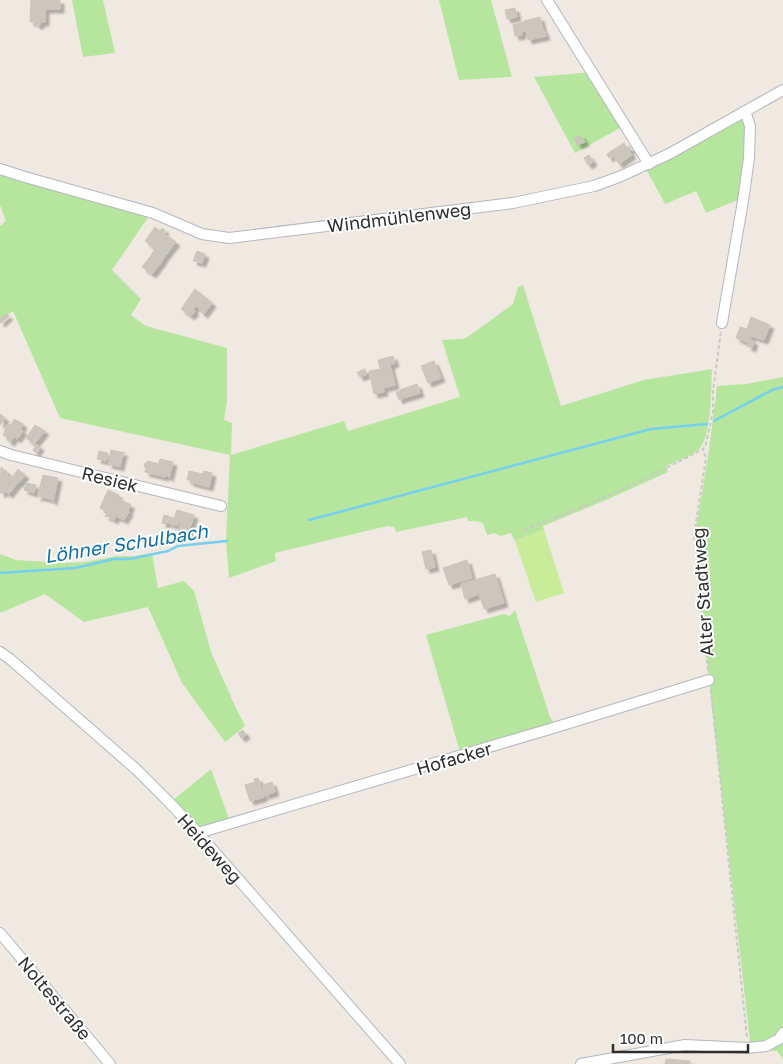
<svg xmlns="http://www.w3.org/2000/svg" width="783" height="1064" font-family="'Golos Text',sans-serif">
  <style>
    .green { fill: #b6e59e }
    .pitch { fill: #c9ec9a }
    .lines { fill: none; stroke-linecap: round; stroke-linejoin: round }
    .stream { stroke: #75cff0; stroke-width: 2.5 }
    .building { fill: #cbc7bf; stroke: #cbc5ba; filter: url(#shadow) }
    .street-casing { stroke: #b4b7c1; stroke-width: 12 }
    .path { stroke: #c9c9c9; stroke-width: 2; stroke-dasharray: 4 2.5; stroke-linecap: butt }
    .street { stroke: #fff; stroke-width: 10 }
    .labels { text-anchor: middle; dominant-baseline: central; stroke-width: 4; stroke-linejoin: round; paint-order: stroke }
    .street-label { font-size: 18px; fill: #2e2e2e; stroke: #fff }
    .water-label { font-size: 19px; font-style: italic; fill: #0d6fa3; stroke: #fff }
  </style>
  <defs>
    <filter id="shadow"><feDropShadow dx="4" dy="4" stdDeviation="1" flood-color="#0004"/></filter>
  </defs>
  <rect width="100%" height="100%" fill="#efe9e1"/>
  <!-- green -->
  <path class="green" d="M72 0H103L115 53 83 57Z
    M439 0H491L512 77 459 80Z
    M594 72 627 124 575 153 534 77Z
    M743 117 748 126 740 199 706 213 696 191 665 204 645 167Z
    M0 171 149 216 112 270 141 299 131 315 146 326 227 348V401L224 420 232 423 231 455 344 421 348 431 460 397 442 340 463 339 469 336 513 304 518 287 523 285 561 406 644 380 712 369C711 388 712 434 700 448 691 457 676 461 666 466L668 472 606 500 543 526 544 530 515 541 511 533 501 536 494 533 487 535 483 523 476 521H468L467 517 396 532 394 527 387 526 275 553 276 561 229 578 226 540 230 455 60 418 13 311 0 320V226L6 221 0 205Z
    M783 377V1059L777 1051 751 1050 709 682 696 529 709 450 717 386 746 384Z
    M152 553 158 588 184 581 194 591 211 652 236 708 245 726 225 742 182 683 148 607 84 622 45 594 0 613V554L16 560 64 563 85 562 117 556H135Z
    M515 610 550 717 554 723 557 724 559 731 463 762 426 635 504 614 510 616Z
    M211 769 229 819 201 827 197 826 173 800Z"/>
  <!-- pitch -->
  <path class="pitch" d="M544 530 564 593 536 602 515 541Z"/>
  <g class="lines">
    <!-- stream -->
    <path class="stream" d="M714 421 772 390 783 387
      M309 520 651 429 707 424
      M0 573 75 568 114 559H130L168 551 178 546 227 541"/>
  </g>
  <!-- building -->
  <path class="building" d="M31 0H56V9H45V22H40V25H36V22H30Z
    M56 0H60V9H56Z
    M515 8 517 17 507 19 505 10Z
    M540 17 543 30H544L546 36 528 40 524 21Z
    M524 22 526 31 521 32 522 35 515 36 513 25Z
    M581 135 585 142 578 145 574 138Z
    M624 143 627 148 629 146 631 149 629 151 632 155 619 164 613 155 609 158 607 154Z
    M589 155 593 162 588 165 584 158Z
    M155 227 160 231 162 228 165 230 163 233 176 242 165 256 145 241Z
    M155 249 165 256 160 264 150 257Z
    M197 251 205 254 202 263 193 261Z
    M150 257 160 264 152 274 142 267Z
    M195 289 212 303 204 314 199 310 200 308 196 306 193 310 195 311 191 316 181 309Z
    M6 314 9 316 1 323 0 322V319Z
    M751 317 770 325 764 340 751 336 749 343 736 338 740 327 747 329Z
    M750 340 754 341 752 348 747 346Z
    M393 356 395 363 390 365 391 370 381 372 378 360Z
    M434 361 441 378 428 383 421 366Z
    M365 369 367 374 360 377 357 372Z
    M381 369V372L391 369 395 385 383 388 384 392 374 394 369 371Z
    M417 384 420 393 403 398 400 390Z
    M401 391 403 398 399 400 396 392Z
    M0 414 5 418 0 425Z
    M14 419 23 424 20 430 18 429 11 442 7 440 8 438 3 435 8 424 11 425Z
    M35 425 45 431 35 443 36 445 26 438Z
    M18 429 23 431 17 439 14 437Z
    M37 444 40 447 36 453 33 450Z
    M111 450 125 453H123L120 466 121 467 108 464Z
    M99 451 108 453 106 461 97 459Z
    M160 459 173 462 169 478V476L165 475V477L145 472 146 467H144L145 463 147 464V461L159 464Z
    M1 467 7 472V475L9 477 12 476 19 481 9 494 4 491 2 494 0 492Z
    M18 469 25 475 19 483 13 476Z
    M189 471 203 474 204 471 212 473 209 487 190 482V480H187Z
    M43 475 58 478 53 502V500L50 499 38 496 37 498Z
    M26 483 36 485 34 493 24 490Z
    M108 490 119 495 117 498 131 505 128 510 129 512 124 520 116 516 114 520 107 516 105 517 108 512 100 508Z
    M177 510 194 515 188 534 178 530 180 524 178 523 177 526 168 523 170 517 174 518Z
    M164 515 169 516 166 524 162 523Z
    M431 550 435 567 426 569 422 552Z
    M467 560 472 578 449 585 443 568Z
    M495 574 504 603 484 609 479 594 465 599 461 584Z
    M243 730 246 735 241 738 238 733Z
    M258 778 264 797 250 801 245 785 255 782 254 779Z
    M272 782 275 792 265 795 263 785Z
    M666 1059 690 1061V1064H665Z"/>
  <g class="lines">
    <!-- street casing -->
    <g class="street-casing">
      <path id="street" d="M547 0 649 164
        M0 169 25 177 153 213 202 234 229 238 513 203 594 186 619 177 669 154 783 90
        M722 323 743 201 749 158 750 126 745 111
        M0 451 11 455 221 506
        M0 652 10 659 137 770 168 801 198 833 400 1064
        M198 833 550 729 709 680
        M0 933 110 1064
        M581 1064 685 1045 748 1048 766 1046 779 1039 783 1033"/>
    </g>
    <!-- path -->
    <path class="path" d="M524 530C585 507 645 480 703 449
      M708 670 694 536 706 458 703 449 706 444 713 411V391L721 331
      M711 690 747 1038"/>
    <!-- street -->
    <use href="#street" class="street"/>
  </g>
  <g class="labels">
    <!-- street labels -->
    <g class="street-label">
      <text transform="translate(399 217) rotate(-7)">Windmühlenweg</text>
      <text transform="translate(110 479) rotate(14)">Resiek</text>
      <text transform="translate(702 592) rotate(-94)">Alter Stadtweg</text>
      <text transform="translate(454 758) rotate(-16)">Hofacker</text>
      <text transform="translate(210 848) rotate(48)">Heideweg</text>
      <text transform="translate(55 998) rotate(50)">Noltestraße</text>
    </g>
    <!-- water labels -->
    <g class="water-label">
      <text transform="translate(126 543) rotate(-9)">Löhner Schulbach</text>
    </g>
  </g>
  <!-- scale -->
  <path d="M613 1044v8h135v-8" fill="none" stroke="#2e2e2e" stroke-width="2.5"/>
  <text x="620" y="1044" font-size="15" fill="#2e2e2e" stroke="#ffffff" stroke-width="4" paint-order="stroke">100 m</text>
</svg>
